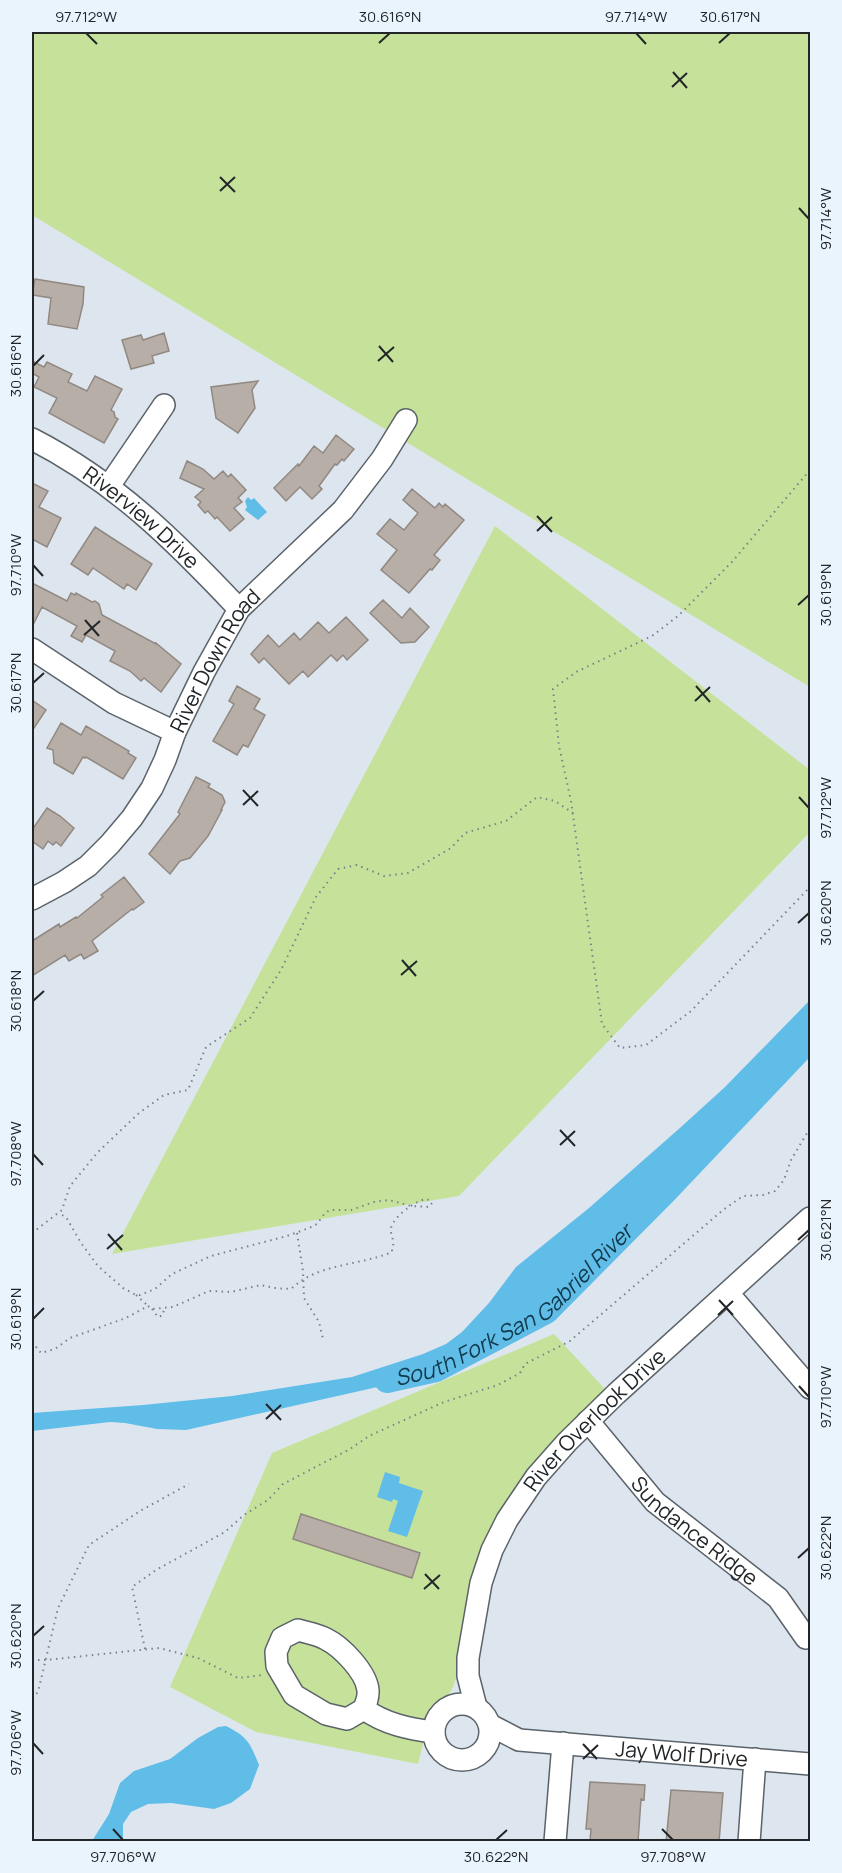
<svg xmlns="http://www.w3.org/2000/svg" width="842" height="1873" font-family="Manrope,sans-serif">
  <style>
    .green { fill: #c6e29a }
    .water { fill: #60bde8 }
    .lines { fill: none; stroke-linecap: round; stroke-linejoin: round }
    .river { stroke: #60bde8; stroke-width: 26 }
    .building { fill: #b7aea7; stroke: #918881; stroke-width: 1.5 }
    .minor-casing { stroke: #5b636a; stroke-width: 24 }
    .path { stroke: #7b8287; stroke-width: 2; stroke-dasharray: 1.5 4.5; stroke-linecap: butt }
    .minor { stroke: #fff; stroke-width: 21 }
    .ticks { fill: none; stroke: #222629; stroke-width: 2 }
    .labels { text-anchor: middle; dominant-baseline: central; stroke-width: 4.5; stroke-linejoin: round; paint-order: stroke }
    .street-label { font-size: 21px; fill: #222629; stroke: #eaf4fc }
    .water-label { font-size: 22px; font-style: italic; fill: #113a4c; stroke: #eaf4fc }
    .neatline { fill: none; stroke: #222629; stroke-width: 2 }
    .ticks-label { font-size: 15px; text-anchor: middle; fill: #222629 }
  </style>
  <rect width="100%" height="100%" fill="#dde6ef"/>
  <!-- green -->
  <path class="green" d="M32 32H810V687L32 215Z
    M495 526 810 770V832L459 1196 112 1254Z
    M554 1334 606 1390 520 1485 453 1687 444 1704 429 1720 418 1764 256 1732 170 1687 272 1453Z"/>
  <!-- water -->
  <path class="water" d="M248 497 251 500 254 498 267 512 258 520 245 510 247 507 245 501Z
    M810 1000V1040L737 1112 607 1247 536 1308 476 1352 449 1364 382 1386 186 1430 157 1429 125 1423 110 1422 32 1431V1413L143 1405 232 1396 352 1377 423 1354 446 1344 462 1332 489 1303 516 1267 589 1208 681 1127 725 1087Z
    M385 1472 400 1477 399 1483 423 1491 407 1537 388 1531 398 1501 393 1499 392 1502 377 1497Z
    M226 1726C248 1737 250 1743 259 1765L250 1789 231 1803 214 1809 171 1803 148 1804 131 1812 123 1824V1841H92L109 1814 120 1783 134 1771 170 1759 198 1738 218 1727Z"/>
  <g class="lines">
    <!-- river -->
    <path class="river" id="s1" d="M387 1380 436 1369 546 1311 665 1191 810 1038"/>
  </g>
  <!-- building -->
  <path class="building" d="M35 279 84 287 83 304 77 329 48 324 51 298 32 295Z
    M164 333 169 351 152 356 154 363 131 369 122 340 141 335 143 340Z
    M32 361 44 367 47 362 72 374 68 382 87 391 95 376 122 389 111 410 114 412 115 417 118 419 104 443 49 413 57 398 34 387 39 377 32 373Z
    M258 381 252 390 255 408 238 433 216 418 211 387Z
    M336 435 354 449 344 461 342 459 337 465 335 464 319 486 322 489 312 499 300 487 286 501 274 488 298 464 299 466 314 446 323 453Z
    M187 461 203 469 214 479 223 471 228 477 231 474 246 490 238 498 242 502 234 508 244 519 230 531 217 517 215 519 208 511 205 513 198 505 201 502 195 497 204 489 180 478Z
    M32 483 48 491 39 507 61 518 47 547 32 539Z
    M412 489 435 508 439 503 443 507 445 504 464 520 434 555 440 560 432 570 430 569 409 593 381 570 397 550 377 534 390 519 404 530 418 513 403 500Z
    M95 527 152 564 136 590 127 584 124 589 93 568 88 575 71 564Z
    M32 583 67 601 71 593 75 595 76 593 92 602 95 601 99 604 102 615 156 644V643L181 664 161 692 144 678 141 681 130 671 110 661 115 651 86 635 82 642 71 636 77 626 42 607 32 627Z
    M383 600 402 618 410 608 429 627 415 642 401 643 370 613Z
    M346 617 368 640 347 660 343 655 337 661 331 655 308 677 303 671 289 684 264 658 259 663 251 654 268 635 279 647 294 633 300 640 318 622 329 633Z
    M237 686 260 699 254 709 265 715 248 747 243 745 237 755 213 741 234 704 229 701Z
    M32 700 46 710 32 731Z
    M61 723 81 735 86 726 129 751 128 753 136 758 123 779 86 757 85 758 83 757 73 774 54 763 53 750 47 748Z
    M196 777 210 784 208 787 222 795 225 802 221 810H222L208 836 190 858 180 861 170 874 149 854 180 814 178 812Z
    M47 808 60 816 74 828 61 846 56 842 53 845 48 841 43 849 32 841V830Z
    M124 877 144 902 133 910 132 909 92 941 98 951 84 959 81 954 69 961 65 955 32 976V941L59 924 60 927 76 917 77 918 103 897 101 895Z
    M301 1514 420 1553 412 1578 293 1539Z
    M590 1782 645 1785 644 1800 641 1799 638 1842 590 1841 591 1829H586Z
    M671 1790 723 1793 719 1842H666Z"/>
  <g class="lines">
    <!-- minor casing -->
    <g class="minor-casing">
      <g id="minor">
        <path id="s2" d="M32 439C116 482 175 541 239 609"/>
        <path d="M109 486 164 405"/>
        <path d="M32 649 114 703 175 732"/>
        <path id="s3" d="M32 899 64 882 88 866 110 844 132 818 152 788 165 760 175 732 204 672 239 609 343 510 382 459 406 420"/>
        <path d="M728 1293 810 1388"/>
        <path id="s4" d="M588 1421 655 1502 778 1598 806 1638"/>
        <path d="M298 1630C308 1633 317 1634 326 1639 342 1647 366 1672 368 1690 369 1696 366 1703 364 1709L347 1719 326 1714 294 1695 277 1666 276 1652 282 1638Z"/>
        <circle cx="462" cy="1732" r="28"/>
        <path id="s5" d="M476 1707 468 1676V1658L481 1583 492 1550 507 1520 536 1477 567 1442 616 1394 810 1218"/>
        <path d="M364 1709C385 1724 409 1729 434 1732"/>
        <path id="s6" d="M490 1725 519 1740 810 1764"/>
        <path d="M555 1842 563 1743"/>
        <path d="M749 1842 755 1759"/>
      </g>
    </g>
    <!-- path -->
    <path class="path" d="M810 470 731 563 678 616 652 636 576 672 553 689 559 746 571 801 602 1024 620 1048 646 1045 691 1011 810 887
      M32 1233 62 1210 70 1186 98 1152 139 1113 164 1095 188 1090 206 1047 250 1018 281 970 316 897 338 869 357 865 384 876 408 873 451 848 465 833 506 821 537 797 555 801 573 813
      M297 1233 303 1271 304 1298 319 1322 323 1339
      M136 1295 147 1305
      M152 1309 158 1317 163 1315 164 1308
      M32 1342 41 1353 55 1349 70 1338 126 1318 148 1306 152 1309 173 1307 209 1291 231 1292 261 1285 274 1288 291 1289C318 1263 359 1266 392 1252 392 1248 394 1245 393 1242 393 1237 390 1233 391 1228 394 1216 416 1200 427 1199L432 1203 429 1207 411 1206 389 1200 374 1202 351 1210H330L325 1213 317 1224 309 1228 287 1236 211 1256 172 1274 155 1289 140 1295H136L123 1288 98 1266 81 1243 66 1217 58 1213
      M145 1649 132 1587 156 1570 225 1532 244 1515 268 1500 283 1484 350 1449 369 1436 444 1402 498 1385 520 1373 525 1364 570 1341 723 1210 743 1196 763 1195 775 1191 784 1180 791 1160 810 1128
      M32 1660H46L159 1648 198 1658 238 1678 263 1675
      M32 1698 38 1692 58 1608 89 1545 140 1511 189 1484"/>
    <!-- minor -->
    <use href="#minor" class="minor"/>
  </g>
  <!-- ticks -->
  <path class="ticks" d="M86 33 97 44M636 33 646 44M379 43 390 33M719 43 730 33M673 72 687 88M672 87 687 73M220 177 235 192M220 191 235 177M799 208 809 219M379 346 393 362M378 361 394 347M33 366 44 355M537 516 552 532M537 531 552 517M33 565 43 576M798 605 809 595M85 620 99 636M84 635 100 621M33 683 44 673M696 686 710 702M695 701 710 687M243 790 258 806M799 797 809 808M243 805 258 791M798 923 809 913M402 960 416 976M401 975 417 961M33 1001 44 991M560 1130 575 1146M560 1145 575 1131M33 1154 43 1165M108 1234 122 1250M798 1240 809 1230M107 1249 123 1235M719 1300 733 1315M718 1315 733 1301M33 1319 44 1308M799 1386 809 1397M266 1404 281 1420M266 1419 281 1405M798 1558 809 1548M425 1574 439 1589M424 1589 440 1575M33 1636 44 1626M33 1743 43 1754M583 1744 597 1759M583 1759 598 1745M113 1829 123 1840M662 1829 673 1840M496 1840 507 1830"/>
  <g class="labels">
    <!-- street labels -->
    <g class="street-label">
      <text stroke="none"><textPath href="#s2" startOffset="135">Riverview Drive</textPath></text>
      <text stroke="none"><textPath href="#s3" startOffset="309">River Down Road</textPath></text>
      <text stroke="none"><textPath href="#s5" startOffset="328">River Overlook Drive</textPath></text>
      <text stroke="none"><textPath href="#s4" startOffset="154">Sundance Ridge</textPath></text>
      <text stroke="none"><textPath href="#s6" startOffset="196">Jay Wolf Drive</textPath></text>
    </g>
    <!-- water labels -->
    <g class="water-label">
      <text stroke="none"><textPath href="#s1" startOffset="150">South Fork San Gabriel River</textPath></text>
    </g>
  </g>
  <!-- border -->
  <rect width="842" height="1873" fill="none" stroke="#eaf4fc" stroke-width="66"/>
  <rect x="33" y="33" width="776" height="1807" class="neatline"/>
  <g class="ticks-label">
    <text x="86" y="22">97.712°W</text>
    <text x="390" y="22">30.616°N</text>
    <text x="636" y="22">97.714°W</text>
    <text x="730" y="22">30.617°N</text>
    <text transform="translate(826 219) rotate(-90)" y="5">97.714°W</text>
    <text transform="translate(16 366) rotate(-90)" y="5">30.616°N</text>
    <text transform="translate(16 565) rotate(-90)" y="5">97.710°W</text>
    <text transform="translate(826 595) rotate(-90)" y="5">30.619°N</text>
    <text transform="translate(16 683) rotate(-90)" y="5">30.617°N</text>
    <text transform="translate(826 808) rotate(-90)" y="5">97.712°W</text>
    <text transform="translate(826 913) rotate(-90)" y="5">30.620°N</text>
    <text transform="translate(16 1001) rotate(-90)" y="5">30.618°N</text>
    <text transform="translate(16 1154) rotate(-90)" y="5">97.708°W</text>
    <text transform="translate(826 1230) rotate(-90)" y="5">30.621°N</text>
    <text transform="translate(16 1319) rotate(-90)" y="5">30.619°N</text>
    <text transform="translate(826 1397) rotate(-90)" y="5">97.710°W</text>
    <text transform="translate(826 1548) rotate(-90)" y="5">30.622°N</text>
    <text transform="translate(16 1636) rotate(-90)" y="5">30.620°N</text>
    <text transform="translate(16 1743) rotate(-90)" y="5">97.706°W</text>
    <text x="123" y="1862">97.706°W</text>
    <text x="496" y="1862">30.622°N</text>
    <text x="673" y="1862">97.708°W</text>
  </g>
</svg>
